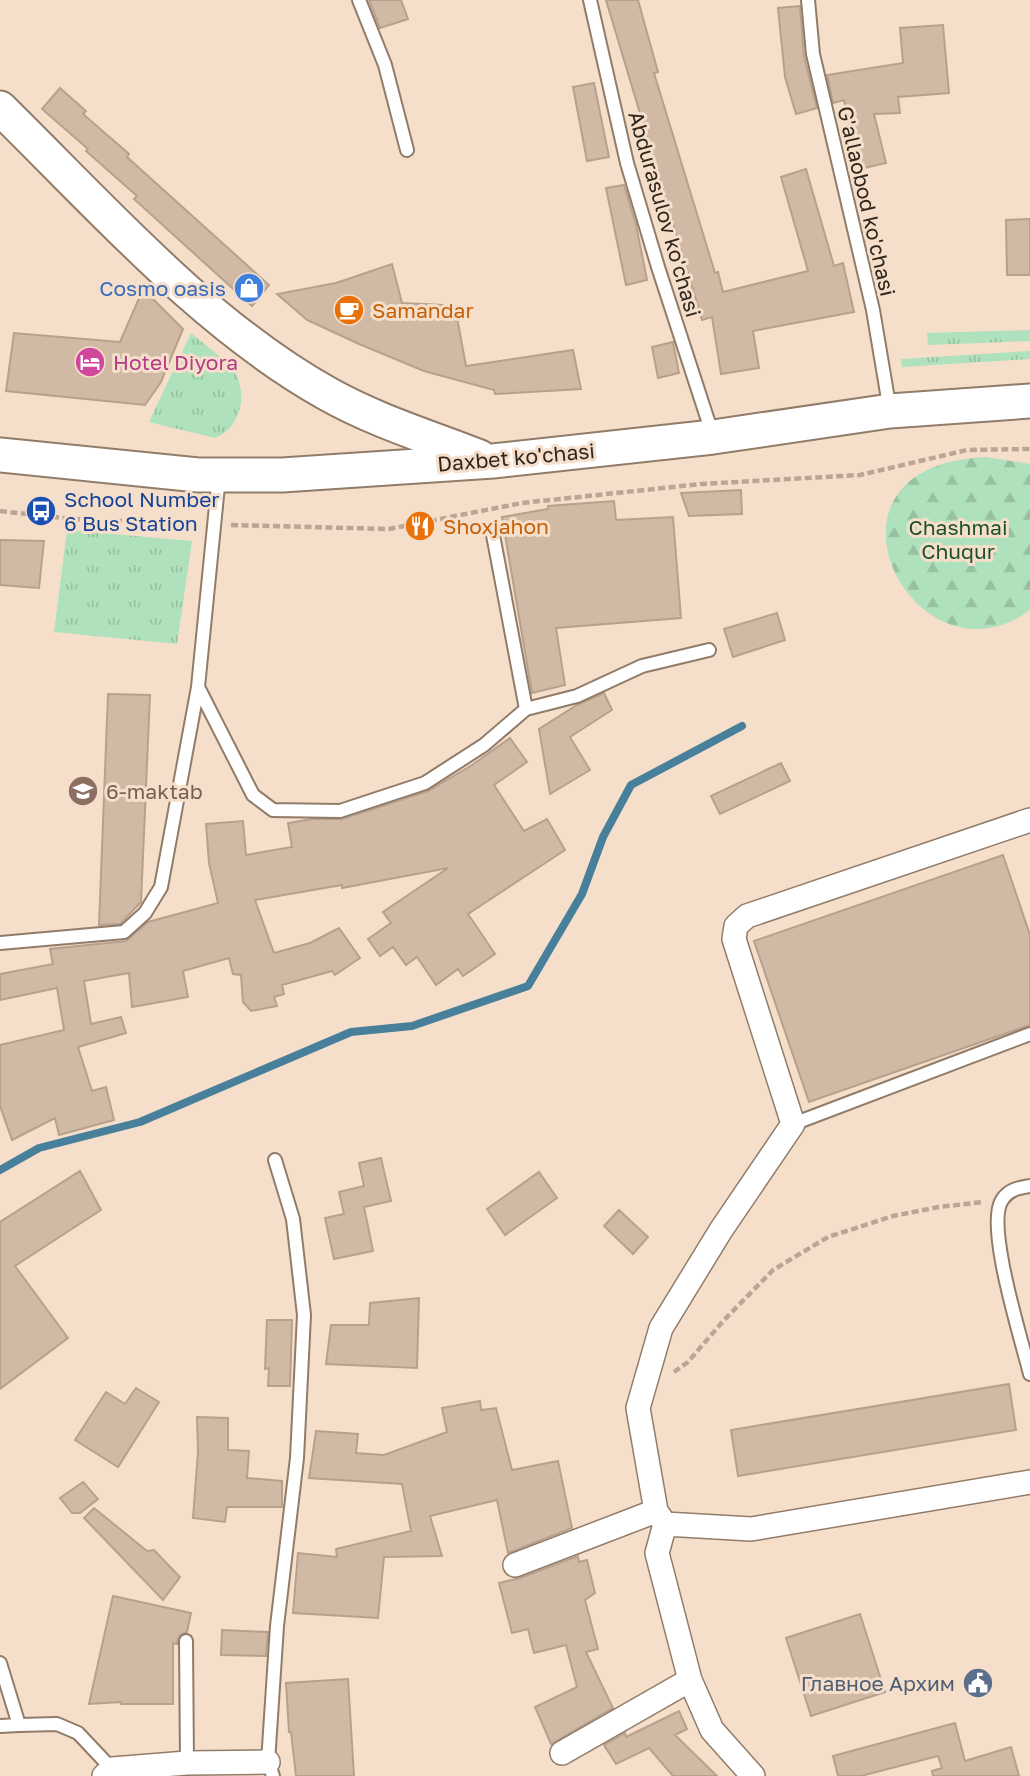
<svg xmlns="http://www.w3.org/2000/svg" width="1030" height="1776" font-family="'Golos Text',sans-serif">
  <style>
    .grass { fill: url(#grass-tufts) }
    .forest { fill: url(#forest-firs) }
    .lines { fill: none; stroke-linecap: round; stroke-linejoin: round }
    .stream { stroke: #48809b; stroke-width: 8 }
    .building { fill: #d0baa6; stroke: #b7a18d; stroke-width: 2 }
    .service-casing { stroke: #917c69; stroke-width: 16 }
    .minor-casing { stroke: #917c69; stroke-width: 26 }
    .secondary-casing { stroke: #917c69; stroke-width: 37 }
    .path { stroke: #b9a695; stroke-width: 4.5; stroke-dasharray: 7 3.5; stroke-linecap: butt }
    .service { stroke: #fff; stroke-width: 12 }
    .minor { stroke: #fff; stroke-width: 23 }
    .secondary { stroke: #fff; stroke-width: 33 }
    .labels { text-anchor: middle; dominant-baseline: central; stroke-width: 6; stroke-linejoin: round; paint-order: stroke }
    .street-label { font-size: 21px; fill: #2f261e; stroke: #f6dfca }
    .shop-label { font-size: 21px; fill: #366cbe; stroke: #f6dfca; text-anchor: end }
    .food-label { font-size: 21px; fill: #c56008; stroke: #f6dfca; text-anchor: start }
    .hotel-label { font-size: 21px; fill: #b23c85; stroke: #f6dfca; text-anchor: start }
    .transit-label { font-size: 21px; fill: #164399; stroke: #f6dfca; text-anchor: start }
    .park-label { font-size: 21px; fill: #1c5130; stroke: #f6dfca }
    .education-label { font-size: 21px; fill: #785e54; stroke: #f6dfca; text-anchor: start }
    .service-label { font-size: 21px; fill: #4e5e75; stroke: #f6dfca; text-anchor: end }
  </style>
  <defs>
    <pattern id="grass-tufts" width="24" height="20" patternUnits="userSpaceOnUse" patternTransform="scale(1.75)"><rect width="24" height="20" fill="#afe1bc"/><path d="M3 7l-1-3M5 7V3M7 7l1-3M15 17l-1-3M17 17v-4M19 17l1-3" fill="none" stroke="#97c1a1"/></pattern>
    <pattern id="forest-firs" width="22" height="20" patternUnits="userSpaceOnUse" patternTransform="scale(1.75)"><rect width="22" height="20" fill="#afe1bc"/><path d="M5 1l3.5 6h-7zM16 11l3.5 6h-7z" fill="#97c1a1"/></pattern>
  </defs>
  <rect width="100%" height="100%" fill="#f6dfca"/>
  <!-- grass -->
  <path class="grass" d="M1030 330V341L928 345 927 333Z
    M191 333C202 343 229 361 236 374 248 398 239 428 215 438L149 422Z
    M1030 351V359L902 367 901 359Z
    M67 530 192 541 177 644 54 632Z"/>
  <!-- forest -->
  <path class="forest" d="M986 457 1030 464V610C915 696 795 465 986 457Z"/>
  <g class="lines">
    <!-- stream -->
    <path class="stream" d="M0 1170 39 1148 140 1122 351 1032 412 1026 528 986 582 894 603 837 631 785 742 726"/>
  </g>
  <!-- building -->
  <path class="building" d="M369 0H401L408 19 380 28Z
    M606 0H638L658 72 654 73 715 273 718 272 723 292 808 271 781 177 806 169 834 266 843 263 854 312 753 331 759 368 721 374 712 317 702 320Z
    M800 6 804 56 817 108 796 114 785 77 778 8Z
    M943 25 949 93 898 97 900 113 874 114 886 163 860 169 844 100 833 103 827 75 903 63 900 28Z
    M594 83 609 157 587 161 573 87Z
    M60 88 86 111 83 114 129 154 127 157 269 285 252 306 134 199 137 196 86 151 88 149 42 109Z
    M624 185 636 225 647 280 626 285 606 188Z
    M1030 219V275H1007L1006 220Z
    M392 264 402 303 444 305 457 317 466 366 573 350 581 389 495 394 494 390 424 371 359 344 307 320 277 294 336 283Z
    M143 289 183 329 161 382 145 405 6 391 14 333 120 342Z
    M673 342 679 373 658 378 652 347Z
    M741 490 742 514 689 516 681 493Z
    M614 501 616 520 673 517 681 618 556 628 565 685 532 693 502 517 548 509V506Z
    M0 540 44 541 39 588 0 585Z
    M777 613 785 640 733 657 724 629Z
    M604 693 612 710 570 737 590 770 550 794 539 729 577 705Z
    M108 694 150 695 141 902 120 924 99 925Z
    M510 738 527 762 494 785 524 831 547 819 565 850 468 914 495 954 463 976 458 969 436 985 417 957 406 965 393 947 380 956 368 939 391 923 383 912 448 868 342 888V885L255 900 274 953 310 943 339 928 360 958 335 975 332 971 282 985 284 994 274 997 277 1006 251 1011 243 1002 241 975 233 974 229 958 183 971 188 997 132 1007 129 973 84 981 91 1024 121 1017 126 1033 78 1047 92 1091 106 1087 114 1120 59 1135 55 1118 12 1140 0 1106V1045L64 1030 57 988 0 1000V974L53 964 50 949 126 941 148 922 218 903 209 863 206 824 243 821 246 855 292 847 288 823 312 819H342L428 791 472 765Z
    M781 763 790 781 720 814 711 796Z
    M1003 855 1030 935V1025L809 1102 754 941Z
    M381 1158 391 1201 364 1207 373 1251 334 1259 325 1218 344 1214 339 1192 364 1186 359 1163Z
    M80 1171 101 1210 15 1266 68 1338 0 1389V1222Z
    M539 1172 557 1198 505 1235 487 1209Z
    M619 1210 648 1237 633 1254 604 1226Z
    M419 1298 417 1368 326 1364 331 1325H369L370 1303Z
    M267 1320H292L290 1386H268L269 1368 265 1369Z
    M1009 1384 1016 1430 738 1476 731 1430Z
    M136 1388 159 1402 118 1467 75 1440 106 1392 125 1404Z
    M480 1401 481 1410 496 1408 512 1470 558 1461 572 1528 508 1553 497 1500 430 1516 442 1556 384 1557 378 1618 293 1613 298 1553 337 1557 336 1549 411 1531 402 1484 309 1478 316 1431 358 1434 356 1453 384 1455 447 1432 442 1408Z
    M197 1417 228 1418V1450L249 1451 247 1478 282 1481V1507H227L225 1522 193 1518 198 1452Z
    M83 1482 98 1499 80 1513H72L60 1498Z
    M94 1508 147 1551 154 1550 180 1577 163 1600 84 1518Z
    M578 1556 579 1562 587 1560 595 1593 585 1600 598 1649 586 1652 613 1708 551 1744 535 1707 577 1687 566 1645 534 1653 528 1629 512 1633 499 1583 520 1578Z
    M113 1596 191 1613 187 1632 179 1636 177 1644 173 1643V1704H121V1702L89 1704Z
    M860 1614 885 1692 811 1716 786 1638Z
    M222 1630 268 1632 266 1656 221 1655Z
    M348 1679 354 1776H296L291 1732H289L286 1683Z
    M679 1711 687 1729 675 1735 717 1776H673L649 1748 616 1764 604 1745 625 1733 626 1737Z
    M955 1723 965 1761 1011 1747 1019 1776H933L932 1771 942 1768 938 1756 861 1776H838L833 1756Z"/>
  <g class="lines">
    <!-- service casing -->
    <g class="service-casing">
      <path id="service" d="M359 0 385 65 407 150
        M590 0 627 163 658 267 713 436
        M808 0 813 54 873 310 890 411
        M493 535 526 709
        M198 687 253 795 273 810 340 811 425 783 484 745 526 709 577 696 642 666 709 650
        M0 943 124 932 145 913 161 887 198 687 219 476
        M793 1124 1030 1034
        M1030 1186C1019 1188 1009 1189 1002 1200 985 1225 1022 1341 1030 1374
        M186 1641 187 1763
        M0 1663 19 1725 57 1724 78 1733 112 1769
        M0 1726 19 1725
        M273 1776 268 1762 277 1626 297 1458 304 1315 293 1219 275 1160"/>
    </g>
    <!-- minor casing -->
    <g class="minor-casing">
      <path id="minor" d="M1030 820 747 916 736 926 734 939 793 1124 721 1230 661 1328 638 1408 656 1511 665 1524 751 1529 1030 1482
        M515 1565 656 1511
        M690 1680 712 1730 753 1776
        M562 1753 690 1680 657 1553 665 1524
        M104 1776 112 1769 187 1763 268 1762"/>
    </g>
    <!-- secondary casing -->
    <g class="secondary-casing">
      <path id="secondary" d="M0 108C101 207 204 325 328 394 376 421 429 437 480 457
        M0 455 198 475H282L493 461 713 437 890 411 1030 401"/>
    </g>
    <!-- path -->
    <path class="path" d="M0 511 72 519 198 524
      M231 525 389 529 522 503 701 484 860 475 967 450 1030 449
      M674 1372 688 1362 724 1320 773 1270 828 1237 893 1216 939 1207 983 1202"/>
    <!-- service -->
    <use href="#service" class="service"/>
    <!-- minor -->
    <use href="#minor" class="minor"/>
    <!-- secondary -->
    <use href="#secondary" class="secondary"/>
  </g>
  <!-- icons -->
  <defs>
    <g id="shop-disc" transform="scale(1.575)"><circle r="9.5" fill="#3f7fe0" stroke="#f6dfca"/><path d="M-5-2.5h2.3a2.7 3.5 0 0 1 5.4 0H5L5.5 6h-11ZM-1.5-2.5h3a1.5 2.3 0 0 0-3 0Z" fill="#fff"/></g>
    <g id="cafe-disc" transform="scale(1.575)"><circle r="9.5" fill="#e8710a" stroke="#f6dfca"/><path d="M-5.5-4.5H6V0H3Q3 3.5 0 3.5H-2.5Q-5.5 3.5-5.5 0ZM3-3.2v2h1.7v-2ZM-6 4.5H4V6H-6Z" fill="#fff"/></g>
    <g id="hotel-disc" transform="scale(1.575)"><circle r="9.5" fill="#d1479c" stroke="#f6dfca"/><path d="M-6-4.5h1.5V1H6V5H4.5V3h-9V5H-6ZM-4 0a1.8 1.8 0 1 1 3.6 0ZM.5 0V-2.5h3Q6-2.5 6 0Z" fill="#fff"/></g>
    <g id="bus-disc" transform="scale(1.575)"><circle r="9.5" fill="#1a4fb4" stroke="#f6dfca"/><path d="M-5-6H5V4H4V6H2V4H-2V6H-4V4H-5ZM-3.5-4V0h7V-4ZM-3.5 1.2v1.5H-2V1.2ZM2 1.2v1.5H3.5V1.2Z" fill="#fff"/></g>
    <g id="restaurant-disc" transform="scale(1.575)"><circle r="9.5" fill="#e8710a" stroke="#f6dfca"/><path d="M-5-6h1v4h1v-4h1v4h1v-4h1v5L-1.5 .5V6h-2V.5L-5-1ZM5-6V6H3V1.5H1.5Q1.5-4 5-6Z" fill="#fff"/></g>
    <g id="school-disc" transform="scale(1.575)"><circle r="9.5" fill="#8d6e63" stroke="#f6dfca"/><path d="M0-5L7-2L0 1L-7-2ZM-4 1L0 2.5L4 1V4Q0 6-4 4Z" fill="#fff"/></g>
    <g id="civic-disc" transform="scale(1.575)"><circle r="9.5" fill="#5c6f8a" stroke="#f6dfca"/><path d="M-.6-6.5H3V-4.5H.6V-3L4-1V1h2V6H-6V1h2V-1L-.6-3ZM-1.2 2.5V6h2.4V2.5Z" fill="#fff"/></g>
  </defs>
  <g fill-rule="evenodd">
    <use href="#shop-disc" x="249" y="288"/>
    <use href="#cafe-disc" x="349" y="310"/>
    <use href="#hotel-disc" x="90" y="362"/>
    <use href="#bus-disc" x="41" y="511"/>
    <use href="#restaurant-disc" x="420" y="526"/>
    <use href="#school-disc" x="83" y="791"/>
    <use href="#civic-disc" x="978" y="1683"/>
  </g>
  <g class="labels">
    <!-- street labels -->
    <g class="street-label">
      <text transform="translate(867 201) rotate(77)">G'allaobod ko'chasi</text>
      <text transform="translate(665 214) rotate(74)">Abdurasulov ko'chasi</text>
      <text transform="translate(516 457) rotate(-5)">Daxbet ko'chasi</text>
    </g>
    <!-- shop labels -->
    <g class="shop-label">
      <text x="226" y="288">Cosmo oasis</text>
    </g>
    <!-- food labels -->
    <g class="food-label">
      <text x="372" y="310">Samandar</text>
      <text x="443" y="526">Shoxjahon</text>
    </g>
    <!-- hotel labels -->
    <g class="hotel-label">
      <text x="113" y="362">Hotel Diyora</text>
    </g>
    <!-- transit labels -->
    <g class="transit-label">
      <text x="64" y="499">School Number<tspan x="64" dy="24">6 Bus Station</tspan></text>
    </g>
    <!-- park labels -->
    <g class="park-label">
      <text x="958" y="527">Chashmai<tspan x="958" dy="24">Chuqur</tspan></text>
    </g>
    <!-- education labels -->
    <g class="education-label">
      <text x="106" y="791">6-maktab</text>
    </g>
    <!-- service labels -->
    <g class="service-label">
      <text x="955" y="1683">Главное Архим</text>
    </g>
  </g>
</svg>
